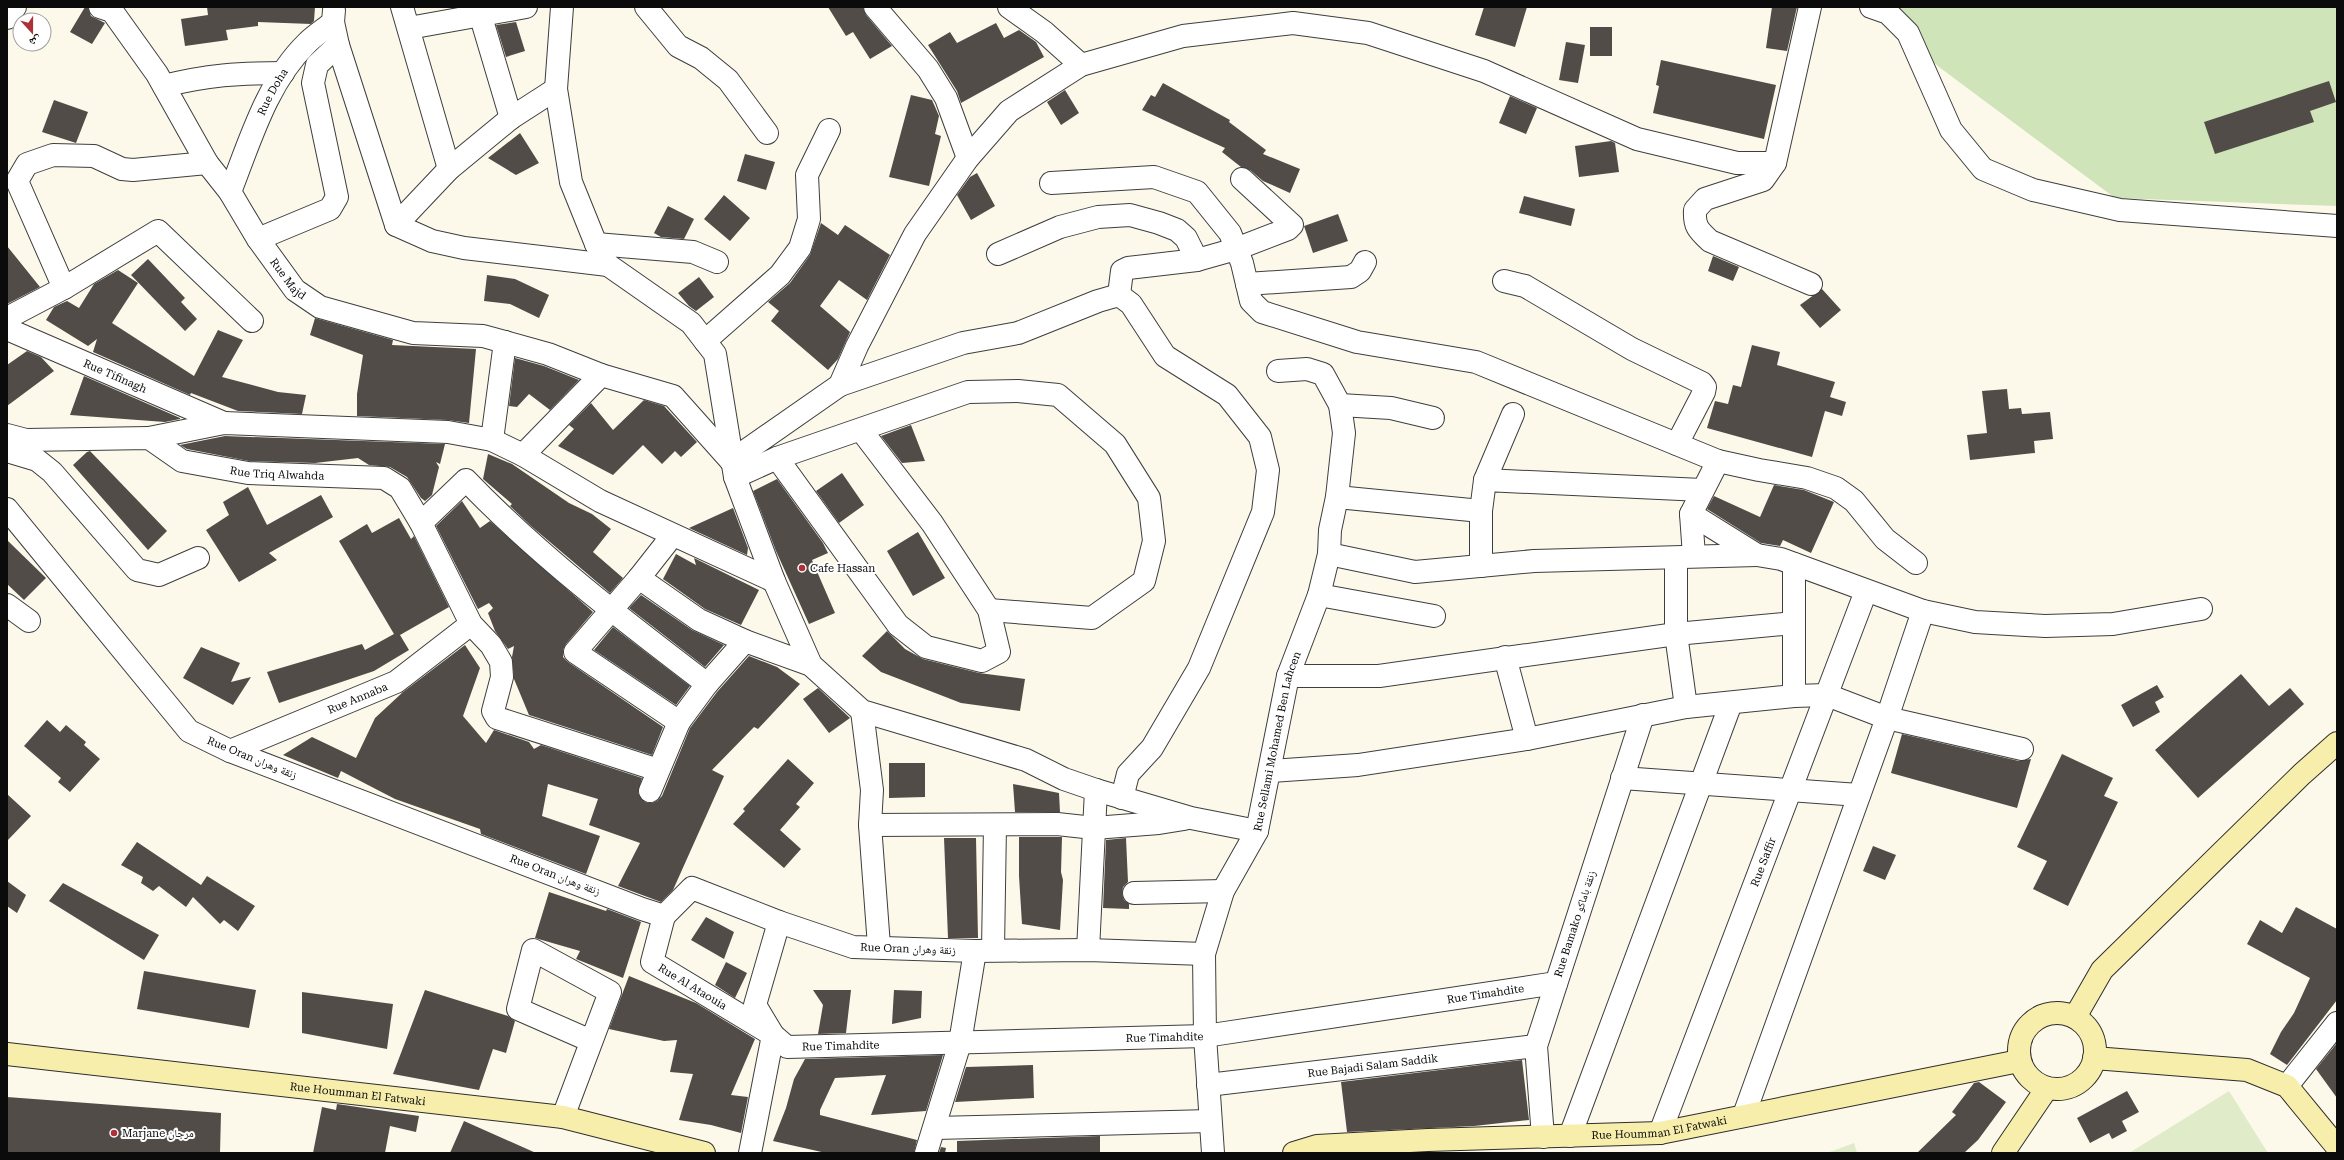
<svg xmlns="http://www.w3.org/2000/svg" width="2344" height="1160" font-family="'Roboto Serif','Noto Naskh Arabic',serif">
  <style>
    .green { fill: #cfe4b8 }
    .pitch { fill: #e0ecc9 }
    .building { fill: #524c48 }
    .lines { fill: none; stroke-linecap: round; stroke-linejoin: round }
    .street-casing { stroke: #3e3e3e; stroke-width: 24 }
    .secondary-casing { stroke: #2d2d2d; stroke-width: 24 }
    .street { stroke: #fff; stroke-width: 22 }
    .secondary { stroke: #f7eeab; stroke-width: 22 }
    .poi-dot { fill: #ad3139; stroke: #fff; stroke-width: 1.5 }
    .labels { text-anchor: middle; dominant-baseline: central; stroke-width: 4; stroke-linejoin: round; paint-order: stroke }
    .street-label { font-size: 11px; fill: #0b0b0b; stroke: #fff }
    .poi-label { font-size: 11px; fill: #0b0b0b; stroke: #fff; text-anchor: start }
  </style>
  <rect width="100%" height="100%" fill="#fdf9ea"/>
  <!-- green -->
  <path class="green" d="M1869 7H2337V206L2115 198 1939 67Z"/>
  <!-- pitch -->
  <path class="pitch" d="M2229 1091 2268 1153H2129Z
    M1854 1143 1857 1153H1827Z"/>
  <!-- building -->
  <path class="building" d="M85 7 88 8 91 16 105 23 92 44 70 32Z
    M207 7H315L314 21 311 24 258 22V26L226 30 228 40 185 46 181 19 208 15Z
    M828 7H863L866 15 892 46 870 59 853 32 846 36Z
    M1484 7H1527L1515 47 1475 35Z
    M1772 7H1797L1787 51 1766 48Z
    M516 22 525 51 506 57 496 25Z
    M996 23 1004 38 1019 30 1036 42 1044 57 961 103 957 91 928 45 950 32 957 43Z
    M1590 27H1612V56H1590Z
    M1566 42 1585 45 1578 83 1559 80Z
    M1661 60 1776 85 1764 139 1653 113 1659 86 1656 85Z
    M2329 81 2336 102 2310 111 2314 122 2215 154 2204 122Z
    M1163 83 1230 120 1229 122 1266 150 1263 154 1300 169 1290 193 1263 181 1250 170 1241 167 1222 152 1225 148 1142 110 1151 95 1155 97Z
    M1065 90 1079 113 1061 125 1047 102Z
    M911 95 932 100 939 116 935 134 941 136 929 186 889 177Z
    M1510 96 1537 108 1526 134 1499 123Z
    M54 100 88 112 76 143 42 132Z
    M520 133 539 163 516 175 488 158Z
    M1611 141 1615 143 1619 172 1579 177 1575 146Z
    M745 154 775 162 766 190 737 181Z
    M977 173 995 206 971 220 957 195 970 177Z
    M724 195 750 218 730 241 704 219Z
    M1524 196 1575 209 1571 226 1519 213Z
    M668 206 694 219 684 239 661 237 654 233Z
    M1338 214 1348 241 1313 253 1304 226Z
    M821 223 838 235 845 225 890 255 867 300 839 280 820 306 850 332 838 359 828 370 771 321 779 311 768 302 790 283 810 255Z
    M7 246 40 287 7 304Z
    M1713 256 1739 267 1733 281 1708 271Z
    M148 259 185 298 181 302 197 319 185 331 131 275Z
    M118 270 138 283 112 323 194 376 218 330 243 340 222 377 278 392 306 395 302 414 238 411 191 393 190 395 93 352 97 339 88 346 46 320 54 307 67 301 79 308 94 284Z
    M487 275 515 279 549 295 539 318 510 304 484 301Z
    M699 277 714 297 696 311 689 306 678 293Z
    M1822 289 1841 310 1820 328 1800 305Z
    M315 318 393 340 392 345 476 349 469 423 448 420 357 416V394L363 355 310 335Z
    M1752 345 1780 352 1777 365 1835 382 1830 397 1846 402 1842 416 1825 411 1812 457 1707 428 1715 401 1728 404 1733 385 1741 387Z
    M27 351 41 357 54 371 7 406V365Z
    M515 358 544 366 579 380 550 410 529 394 517 407 509 406Z
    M84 376 180 418V419L165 422 70 415Z
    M2007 389 2009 409 2021 408 2022 414 2050 412 2053 439 2034 441 2035 453 1970 460 1967 435 1987 433 1982 391Z
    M644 400 664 406 697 442 681 457 675 451 662 464 643 445 613 475 558 446 574 429 569 425 591 403 613 430Z
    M911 425 925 461 902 463 881 436Z
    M225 436 445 444 440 464 436 462 439 467 432 495 425 501 421 498 407 477 390 467 369 465 358 458 315 463 249 461 187 449 180 445Z
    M90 451 167 531 148 550 73 465 87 452Z
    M488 454 512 464 569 503 592 514 611 529 593 552 623 578 610 593 531 526 510 506 512 504 483 479Z
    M842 473 864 505 839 523 816 491Z
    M777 479 823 543 828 553 812 560 835 613 809 624 776 551 753 491Z
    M1774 485 1804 490 1834 502 1811 553 1783 540 1780 546 1761 543 1707 509 1714 496 1760 517Z
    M248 487 267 525 321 495 333 517 269 553 277 560 239 582 206 530 229 515 223 502Z
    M462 501 480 528 490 521 593 612 566 644 563 650V657L568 662 663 727 652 755 529 715 514 679 512 657 514 646 508 649 495 631 488 613 493 608 489 603 478 609 436 526Z
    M733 508 748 548 747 555 689 528Z
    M399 518 411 539 414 536 449 607 400 635 409 650 374 671 279 703 267 672 362 644 365 650 394 634 339 541 367 524 372 533Z
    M918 532 945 578 913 596 887 551Z
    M7 540 46 578 24 600 7 584Z
    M676 554 696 565 694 558 759 590 741 625 705 609 663 579Z
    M641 595 692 630 724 645 705 667 629 608Z
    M613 627 690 686 676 705 594 650Z
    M887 631 905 649 923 659 979 673 1025 679 1020 711 961 703 881 672 862 656Z
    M465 645 480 668 463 716 486 743 494 730 529 742 534 749 541 745 642 778 638 793 645 802 651 803 657 801 662 796 690 728 717 692 749 656 777 667 800 684 758 729 754 727 712 770 724 776 673 890 661 902 618 886 640 843 589 825 598 799 548 784 542 816 600 836 586 874 481 834 480 829 395 799 341 771 338 778 283 755 312 737 356 758 375 718 403 692Z
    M201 647 240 663 231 682 251 677 233 705 183 678Z
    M2241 674 2269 706 2290 688 2304 704 2198 798 2155 750Z
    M2157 685 2164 697 2155 702 2160 712 2133 727 2121 705Z
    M818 688 850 718 829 733 803 699Z
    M47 720 60 732 66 725 86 742 84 745 100 759 70 792 58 782 61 778 24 746Z
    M1902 734 2019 761 2031 759 2017 808 1891 773Z
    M2062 754 2113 778 2104 796 2118 802 2068 906 2033 889 2047 861 2017 847Z
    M788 759 814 783 796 804 800 807 780 830 801 849 784 868 733 824 745 811 743 809Z
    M889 763H925V797L889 798Z
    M1013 784 1059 793 1060 812H1015Z
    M7 794 31 816 7 841Z
    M1019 837H1062L1061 872 1063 880 1060 930 1022 924 1019 876Z
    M944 838H976L978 938H948Z
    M1126 838 1128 882 1123 887 1122 894 1124 900 1129 904V909L1103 908 1106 840Z
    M137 842 201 885 207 876 255 906 238 931 224 920 220 924 193 897 186 907 159 886 153 891 141 883 143 877 121 865Z
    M1873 846 1896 855 1885 880 1863 871Z
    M7 881 26 895 17 913 7 906Z
    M63 883 159 935 144 960 49 901Z
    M549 892 606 911 607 909 641 922 623 978 576 959 580 951 535 938Z
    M2296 907 2337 929V1000L2287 1065 2270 1054 2281 1032 2294 1013 2310 978 2247 944 2260 920 2282 933Z
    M706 917 734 932 724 959 691 940Z
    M726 962 747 973 735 998 715 985Z
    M144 971 256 990 249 1028 137 1009Z
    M629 976 696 1003 755 1039 731 1095 748 1097 741 1133 711 1125 679 1120 693 1074 670 1072 677 1040 664 1041 609 1029Z
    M425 990 508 1016 515 1021 506 1053 493 1049 479 1090 393 1074Z
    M813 990H851L846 1033 818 1034 823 1005Z
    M894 990 922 991 921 1018 892 1024Z
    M302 992 393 1004 387 1049 302 1033Z
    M2337 1043V1098L2316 1069Z
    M943 1055 926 1111 871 1115 886 1075 835 1078 820 1110V1115L917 1140 914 1153H826L773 1141 786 1108 794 1079 805 1059Z
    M1522 1060 1529 1120 1474 1126 1347 1132 1341 1082Z
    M1033 1065 1034 1098 955 1102 966 1067Z
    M1979 1082 2006 1102 1978 1140 1964 1153H1917L1956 1115 1952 1112 1974 1083Z
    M2127 1091 2139 1112 2122 1121 2127 1131 2112 1139 2109 1133 2090 1143 2077 1118Z
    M7 1097 221 1113 220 1153H7Z
    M337 1104 419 1116 416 1132 390 1126 385 1153H313L322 1107 336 1110Z
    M464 1121 536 1153H450Z
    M1100 1136V1153H957V1141Z
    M941 1147 946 1148 945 1153H939Z"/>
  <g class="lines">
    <!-- street casing -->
    <g class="street-casing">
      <g id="street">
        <path id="s1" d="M100 7 112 11 157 74 207 163 230 192 258 239 295 290 320 307 413 333 483 336 548 354 601 375"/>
        <path d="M402 7 449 169"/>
        <path d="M478 7 511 118"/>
        <path d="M562 7 556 89 571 182 596 244 608 265 691 323 715 354 735 477 774 581 811 665"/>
        <path d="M646 7 678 46 701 58 728 80 767 133"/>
        <path d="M875 7 928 69 946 98 968 158"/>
        <path d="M1009 7 1044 32 1081 65"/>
        <path d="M1871 7 1888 13 1908 33 1951 130 1983 169 2033 190 2120 210 2337 226"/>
        <path d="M7 18 15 7"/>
        <path d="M333 22 338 45 396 225 432 241 464 248 608 265"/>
        <path d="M409 28 526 7"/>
        <path d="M164 86C207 75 239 73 283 73"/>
        <path d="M1775 163 1763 180 1705 199 1695 210C1694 226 1698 230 1710 241L1811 284"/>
        <path d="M1051 183 1154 177 1197 192 1230 233 1242 263 1251 301 1262 312 1357 342 1476 362 1718 461 1759 470 1807 478 1836 488 1854 501 1885 539 1916 563"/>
        <path id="s2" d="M230 192C250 141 267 82 307 43 315 35 325 29 333 22L334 10"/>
        <path d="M396 225 449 169 511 118 556 89"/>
        <path d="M258 239 330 209 337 197 313 83 317 65 338 45"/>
        <path d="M596 244 693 252 717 262"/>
        <path d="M998 254 1060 227 1098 217 1130 215 1159 223 1177 230 1186 238 1197 260"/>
        <path d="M1504 281 1525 286 1632 349 1702 383 1705 387 1704 392 1677 444"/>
        <path d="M1247 284 1351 277 1360 271 1365 262"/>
        <path d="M64 288 17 181 27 164 53 155 94 156 122 169 133 170 207 163"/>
        <path d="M1119 295 1122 271 1128 268 1197 260 1236 249 1288 229 1292 225 1242 179"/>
        <path d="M7 318 64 288 158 231 252 321"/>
        <path id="s3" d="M7 329 224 423"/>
        <path d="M705 341 780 275 800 248 809 219 807 175 829 130"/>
        <path d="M840 385 963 343 1018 333 1098 301 1119 295 1131 304 1165 356 1227 395 1260 437 1268 470 1263 512 1199 668 1152 748 1128 774 1122 798"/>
        <path d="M1340 405 1391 408 1433 418"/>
        <path id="s4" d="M7 435 26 440 149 438 182 461 248 473 384 478 400 488 421 523 471 624 491 645 501 662 502 677 493 711 497 718 658 770"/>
        <path d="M149 438 224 423 448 432 492 440 523 455 600 501 774 581"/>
        <path d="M492 440 505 342"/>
        <path d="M7 451 37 460 52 472 137 570 159 575 198 558"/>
        <path d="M523 455 601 375 673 396 731 461"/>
        <path d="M777 458 898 625 926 647 982 661 999 652 989 610 932 523 861 430"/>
        <path d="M731 461 840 385 857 346 915 234 968 158 1009 111 1081 65 1183 36 1293 23 1368 33 1484 71 1637 139 1737 163H1775L1810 7"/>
        <path d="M735 477 777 458 968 392 1018 391 1058 395 1115 444 1149 498 1154 541 1144 581 1092 618 989 610"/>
        <path d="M1485 480 1513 414"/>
        <path d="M1337 497 1481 511 1485 480 1702 490"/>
        <path d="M7 509 189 731 230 751 642 909 664 916 692 888 779 922 853 947 975 951 1088 950 1204 954"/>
        <path d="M1691 514 1757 555 1781 559 1923 611 1975 622 2045 626 2113 624 2201 609"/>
        <path d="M421 523 466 480C539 556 623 620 707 684"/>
        <path d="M672 536 639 578 575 652 679 722"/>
        <path d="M1329 554 1415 572 1534 561 1757 555"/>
        <path d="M1694 556 1691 514 1718 461"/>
        <path d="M1676 558V634L1686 707"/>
        <path d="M1794 564V696"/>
        <path d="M1481 566V511"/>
        <path d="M639 578 699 620 745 641 811 665 862 711 1026 760 1064 779 1096 790 1191 818 1257 831"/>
        <path d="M1319 595 1434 616"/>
        <path d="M7 605 29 621"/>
        <path d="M1505 657 1527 739"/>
        <path d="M1288 676H1379L1676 634 1794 623"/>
        <path d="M862 711 872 790 870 825 879 946"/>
        <path id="s5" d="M230 751 396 682 471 624"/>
        <path d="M1271 771 1358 765 1527 739 1686 707 1794 696 1827 695 1887 718 2022 749"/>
        <path d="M1622 778 1859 795"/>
        <path d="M650 791 679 722 707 684 745 641"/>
        <path d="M870 825 1057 824 1094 828 1159 823 1184 819"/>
        <path d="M1134 893 1223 891"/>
        <path id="s6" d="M664 916 652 962 773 1035 787 1047 1205 1036 1556 983"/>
        <path d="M993 950 995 825"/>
        <path d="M1088 950 1096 790"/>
        <path id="s7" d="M1208 1085 1536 1046"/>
        <path d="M2287 1086 2337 1023"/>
        <path d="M1744 1115 1887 718 1923 611"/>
        <path d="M563 1117 610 992 533 950 518 1009 591 1041"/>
        <path d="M935 1128 1210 1121"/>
        <path id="s8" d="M1660 1133 1866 591"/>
        <path d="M1570 1136 1731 703"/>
        <path d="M1543 1137 1536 1046 1643 715"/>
        <path d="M750 1153 773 1035 755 1005 779 922"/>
        <path d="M926 1153 960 1043 975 951"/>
        <path id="s9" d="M1213 1153 1205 1036 1204 954 1223 891 1257 831 1288 676 1319 595 1329 554 1330 530 1337 497 1344 433 1340 405 1323 374 1307 369 1278 371"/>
      </g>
    </g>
    <!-- secondary casing -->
    <g class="secondary-casing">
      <g id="secondary">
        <circle cx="2057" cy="1051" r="38"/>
        <path d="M2075 1017 2102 970 2302 774 2337 743"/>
        <path id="s10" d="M7 1054 563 1117 704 1153"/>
        <path d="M2094 1058 2247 1070 2287 1086 2337 1147"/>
        <path id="s11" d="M1294 1153 1317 1146 1428 1140 1660 1133 2019 1061"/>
        <path d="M2003 1153 2047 1088"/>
      </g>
    </g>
    <!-- street -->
    <use href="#street" class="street"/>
    <!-- secondary -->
    <use href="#secondary" class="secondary"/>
  </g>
  <!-- markers -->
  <g class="poi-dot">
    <circle cx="802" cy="568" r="4"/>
    <circle cx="114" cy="1133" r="4"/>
  </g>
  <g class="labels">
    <!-- street labels -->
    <g class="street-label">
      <text stroke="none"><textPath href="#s2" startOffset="109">Rue Doha</textPath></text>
      <text stroke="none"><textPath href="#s1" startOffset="334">Rue Majd</textPath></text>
      <text stroke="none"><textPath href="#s3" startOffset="118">Rue Tifinagh</textPath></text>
      <text stroke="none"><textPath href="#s4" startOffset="279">Rue Triq Alwahda</textPath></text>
      <text stroke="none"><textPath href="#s5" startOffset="138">Rue Annaba</textPath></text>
      <text stroke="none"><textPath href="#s9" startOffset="426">Rue Sellami Mohamed Ben Lahcen</textPath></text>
      <text transform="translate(252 758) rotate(22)">Rue Oran زنقة وهران</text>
      <text stroke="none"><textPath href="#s8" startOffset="290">Rue Saffir</textPath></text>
      <text transform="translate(555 875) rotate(21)">Rue Oran زنقة وهران</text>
      <text transform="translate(1575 924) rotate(-72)">Rue Bamako زنقة باماكو</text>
      <text transform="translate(908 949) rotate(2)">Rue Oran زنقة وهران</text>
      <text stroke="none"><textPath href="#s6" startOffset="95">Rue Al Ataouia</textPath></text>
      <text stroke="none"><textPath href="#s6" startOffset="909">Rue Timahdite</textPath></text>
      <text stroke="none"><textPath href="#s6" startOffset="585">Rue Timahdite</textPath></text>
      <text stroke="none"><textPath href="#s6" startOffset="261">Rue Timahdite</textPath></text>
      <text stroke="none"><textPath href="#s7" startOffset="166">Rue Bajadi Salam Saddik</textPath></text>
      <text stroke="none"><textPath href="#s10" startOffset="353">Rue Houmman El Fatwaki</textPath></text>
      <text stroke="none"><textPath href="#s11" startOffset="367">Rue Houmman El Fatwaki</textPath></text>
    </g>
    <!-- poi labels -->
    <g class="poi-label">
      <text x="810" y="568">Cafe Hassan</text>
      <text x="122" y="1133">Marjane مرجان</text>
    </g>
  </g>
  <!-- border -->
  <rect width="2344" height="1160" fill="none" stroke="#0b0b0b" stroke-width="16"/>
  <!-- north arrow -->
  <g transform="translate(32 32) rotate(159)"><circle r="19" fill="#ffffff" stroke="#9d9d9d"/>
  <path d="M0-3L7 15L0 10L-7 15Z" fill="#ad3139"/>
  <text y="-6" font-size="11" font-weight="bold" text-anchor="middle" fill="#0b0b0b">ش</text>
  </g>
</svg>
